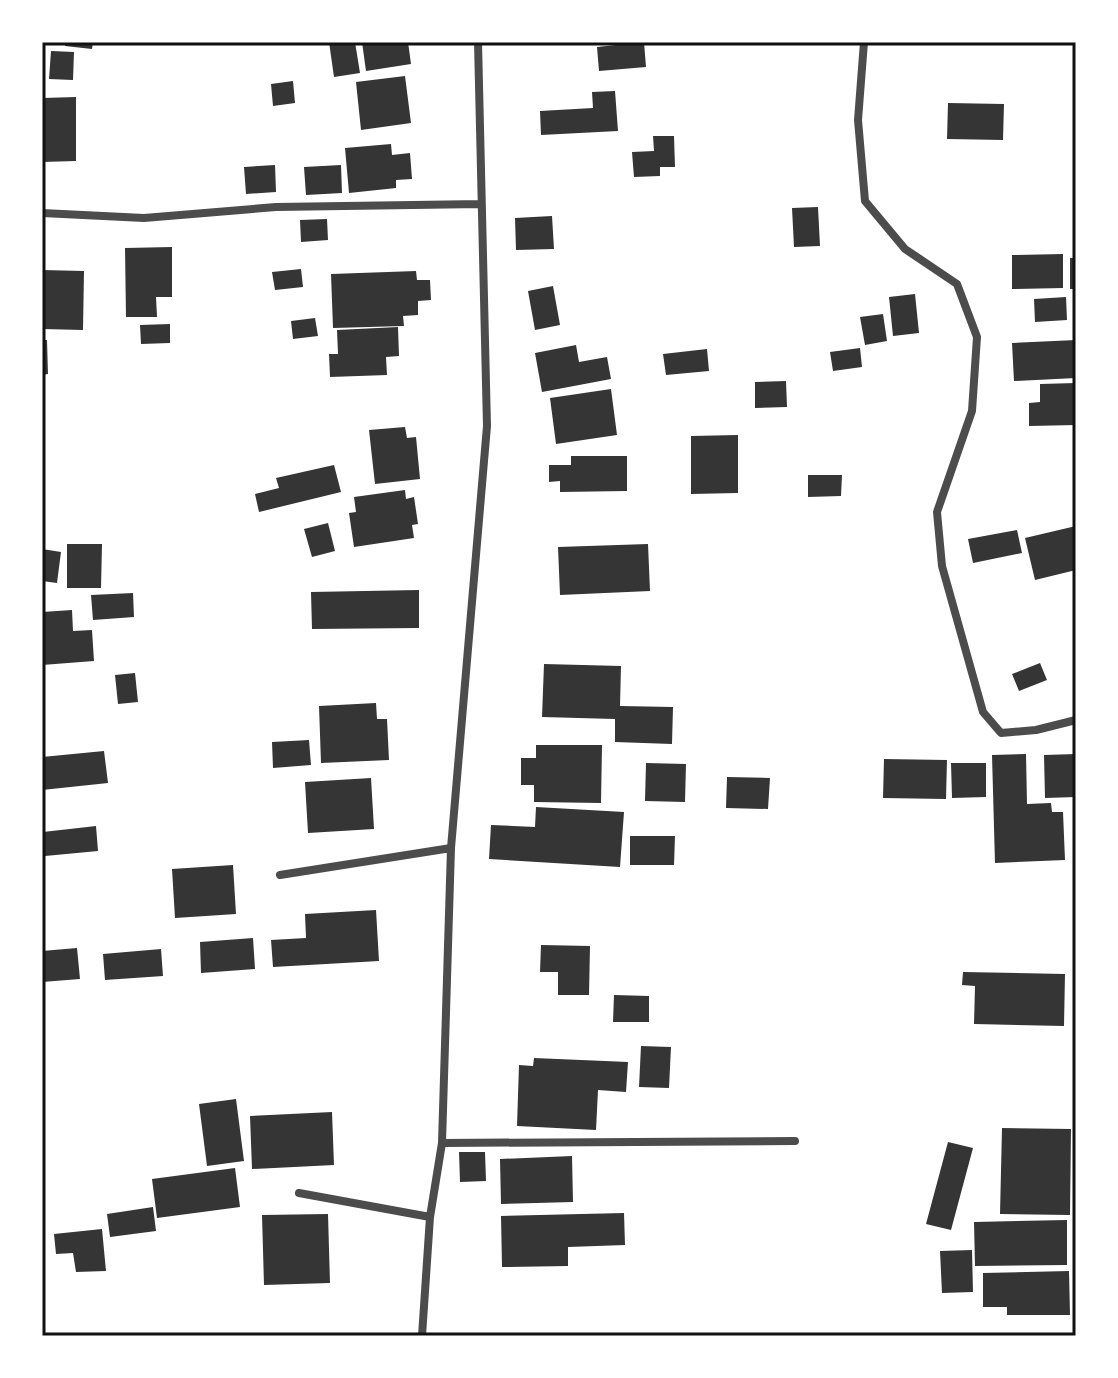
<svg xmlns="http://www.w3.org/2000/svg" width="1118" height="1378" font-family="Signika,sans-serif">
  <style>
    .building { fill: #353535 }
    .lines { fill: none; stroke-linecap: round; stroke-linejoin: round }
    .minor { stroke: #4c4c4c; stroke-width: 8 }
    .neatline { fill: none; stroke: #111; stroke-width: 3 }
  </style>
  <rect width="100%" height="100%" fill="#fff"/>
  <!-- building -->
  <path class="building" d="M66 42H93L92 49 65 46Z
    M329 42H355L360 73 334 77Z
    M362 42H408L411 64 366 71Z
    M644 42 646 67 599 71 597 47Z
    M51 51 74 52 73 80 49 79Z
    M405 76 411 123 361 130 356 82Z
    M293 81 295 103 273 106 271 84Z
    M615 91 618 131 541 135 540 111 593 108 592 92Z
    M76 97V161L42 162V98Z
    M948 103 1004 104 1003 140 947 139Z
    M653 136H674L675 167H660V176L634 177 632 152 654 151Z
    M391 144 392 155 410 153 412 179 396 180V188L349 193 345 148Z
    M275 165 276 192 246 194 244 167Z
    M341 165 342 193 306 195 304 167Z
    M818 207 820 246 794 247 792 208Z
    M552 216 554 249 516 250 515 218Z
    M327 219 328 240 301 242 300 220Z
    M172 247V297H156L157 317H126L125 248Z
    M1063 254V288L1012 289V255Z
    M1070 258H1076V289H1070Z
    M301 269 303 287 275 290 272 272Z
    M42 270 84 271 83 330 42 329Z
    M416 271 417 280H430L431 300 418 301V315L403 316 404 326 333 328 331 274Z
    M553 286 560 325 535 330 528 291Z
    M915 294 919 333 893 336 889 297Z
    M1066 297 1067 320 1035 322 1034 299Z
    M883 314 887 341 865 345 860 317Z
    M315 318 318 336 293 339 291 321Z
    M170 324V343L141 344 140 325Z
    M398 327 399 356 386 357 387 375 330 377 329 354H338L337 330Z
    M42 340H47L48 374 42 375Z
    M1076 340V378L1014 381 1012 343Z
    M576 345 579 362 607 357 611 379 542 392 535 353Z
    M860 348 862 367 833 371 830 352Z
    M707 349 709 371 666 375 663 354Z
    M786 381 787 407 755 408V382Z
    M1076 383V425L1029 426V403L1040 402V384Z
    M611 389 617 435 556 444 550 398Z
    M405 427 407 438 416 437 420 479 375 484 369 430Z
    M738 435V493L691 494V436Z
    M571 456H627V491L560 492V481L549 482V465H571Z
    M334 465 341 492 259 512 255 494 279 488 276 478Z
    M808 475H842L841 496 808 497Z
    M405 490 406 499 414 497 418 524 412 525 414 538 354 547 349 513 356 512 354 497Z
    M328 523 335 551 312 557 304 529Z
    M1076 526V570L1035 580 1025 538Z
    M1017 530 1022 553 973 563 968 539Z
    M67 544H102L101 588H67Z
    M648 544 650 591 560 595 558 547Z
    M42 549 61 552 57 583 42 581Z
    M419 590V628L312 629 311 592Z
    M133 593 134 617 93 620 91 595Z
    M72 610 73 631 92 630 94 661 42 665V612Z
    M1040 663 1047 680 1019 691 1012 674Z
    M544 664 621 666 620 706 673 707 672 744 615 742V719L542 717Z
    M135 673 138 702 118 704 115 675Z
    M376 703 377 719H387L389 760 321 763 319 706Z
    M309 740 311 765 273 768 272 742Z
    M536 745H602L601 803 534 802V785H521V758H536Z
    M104 751 108 783 42 790V757Z
    M1026 754 1027 804 1051 803 1052 812H1063L1065 860 995 863 992 755Z
    M1076 754V797L1045 798 1044 755Z
    M884 759 947 760 946 799 883 798Z
    M646 763 686 764 685 802 645 801Z
    M951 763H986V797L952 798Z
    M727 777 770 778 768 809 726 808Z
    M371 778 374 829 308 833 305 782Z
    M536 807 624 812 620 867 489 859 491 825 535 827Z
    M96 826 98 851 45 856 43 832Z
    M630 836H675L674 865H630Z
    M233 865 236 914 175 918 172 869Z
    M376 910 379 961 273 967 271 940 306 938 305 914Z
    M253 938 255 969 201 973 200 942Z
    M541 945 590 946 589 995H558V972H540Z
    M77 948 80 979 42 982V951Z
    M161 949 163 976 105 980 103 954Z
    M963 972 1065 974 1064 1026 974 1024 975 986 962 985Z
    M614 995 649 996V1022H613Z
    M641 1046 671 1047 669 1088 639 1087Z
    M534 1058 628 1062 626 1092 598 1090 596 1130 517 1126 519 1065 533 1066Z
    M236 1099 244 1161 207 1166 199 1104Z
    M332 1112 334 1165 252 1169 250 1116Z
    M1002 1128 1071 1129 1070 1215 1000 1214Z
    M948 1142 973 1148 951 1230 926 1224Z
    M459 1152H485L486 1181 460 1182Z
    M572 1156 573 1202 501 1204 500 1159Z
    M235 1168 240 1207 157 1218 152 1179Z
    M153 1207 156 1231 110 1237 107 1214Z
    M624 1213 625 1245 568 1247V1266L502 1267 501 1216Z
    M328 1214 330 1283 264 1285 262 1215Z
    M1067 1220V1265L975 1266 974 1222Z
    M102 1229 106 1271 76 1272 73 1253 56 1254 54 1234Z
    M972 1250 973 1292 942 1293 940 1251Z
    M1069 1271 1070 1315H1007V1307H983V1273Z"/>
  <g class="lines">
    <!-- minor -->
    <path class="minor" d="M864 42 858 120 865 201 905 249 957 284 977 337 972 411 937 512 942 566 983 712 1001 733 1036 730 1076 720
      M42 213 144 218 276 207 481 204
      M280 875 451 848
      M442 1143 795 1141
      M299 1193 430 1217
      M422 1336 430 1217 442 1143 451 848 487 426 478 42"/>
  </g>
  <!-- border -->
  <rect width="1118" height="1378" fill="none" stroke="#ffffff" stroke-width="88"/>
  <rect x="44" y="44" width="1030" height="1290" class="neatline"/>
</svg>
